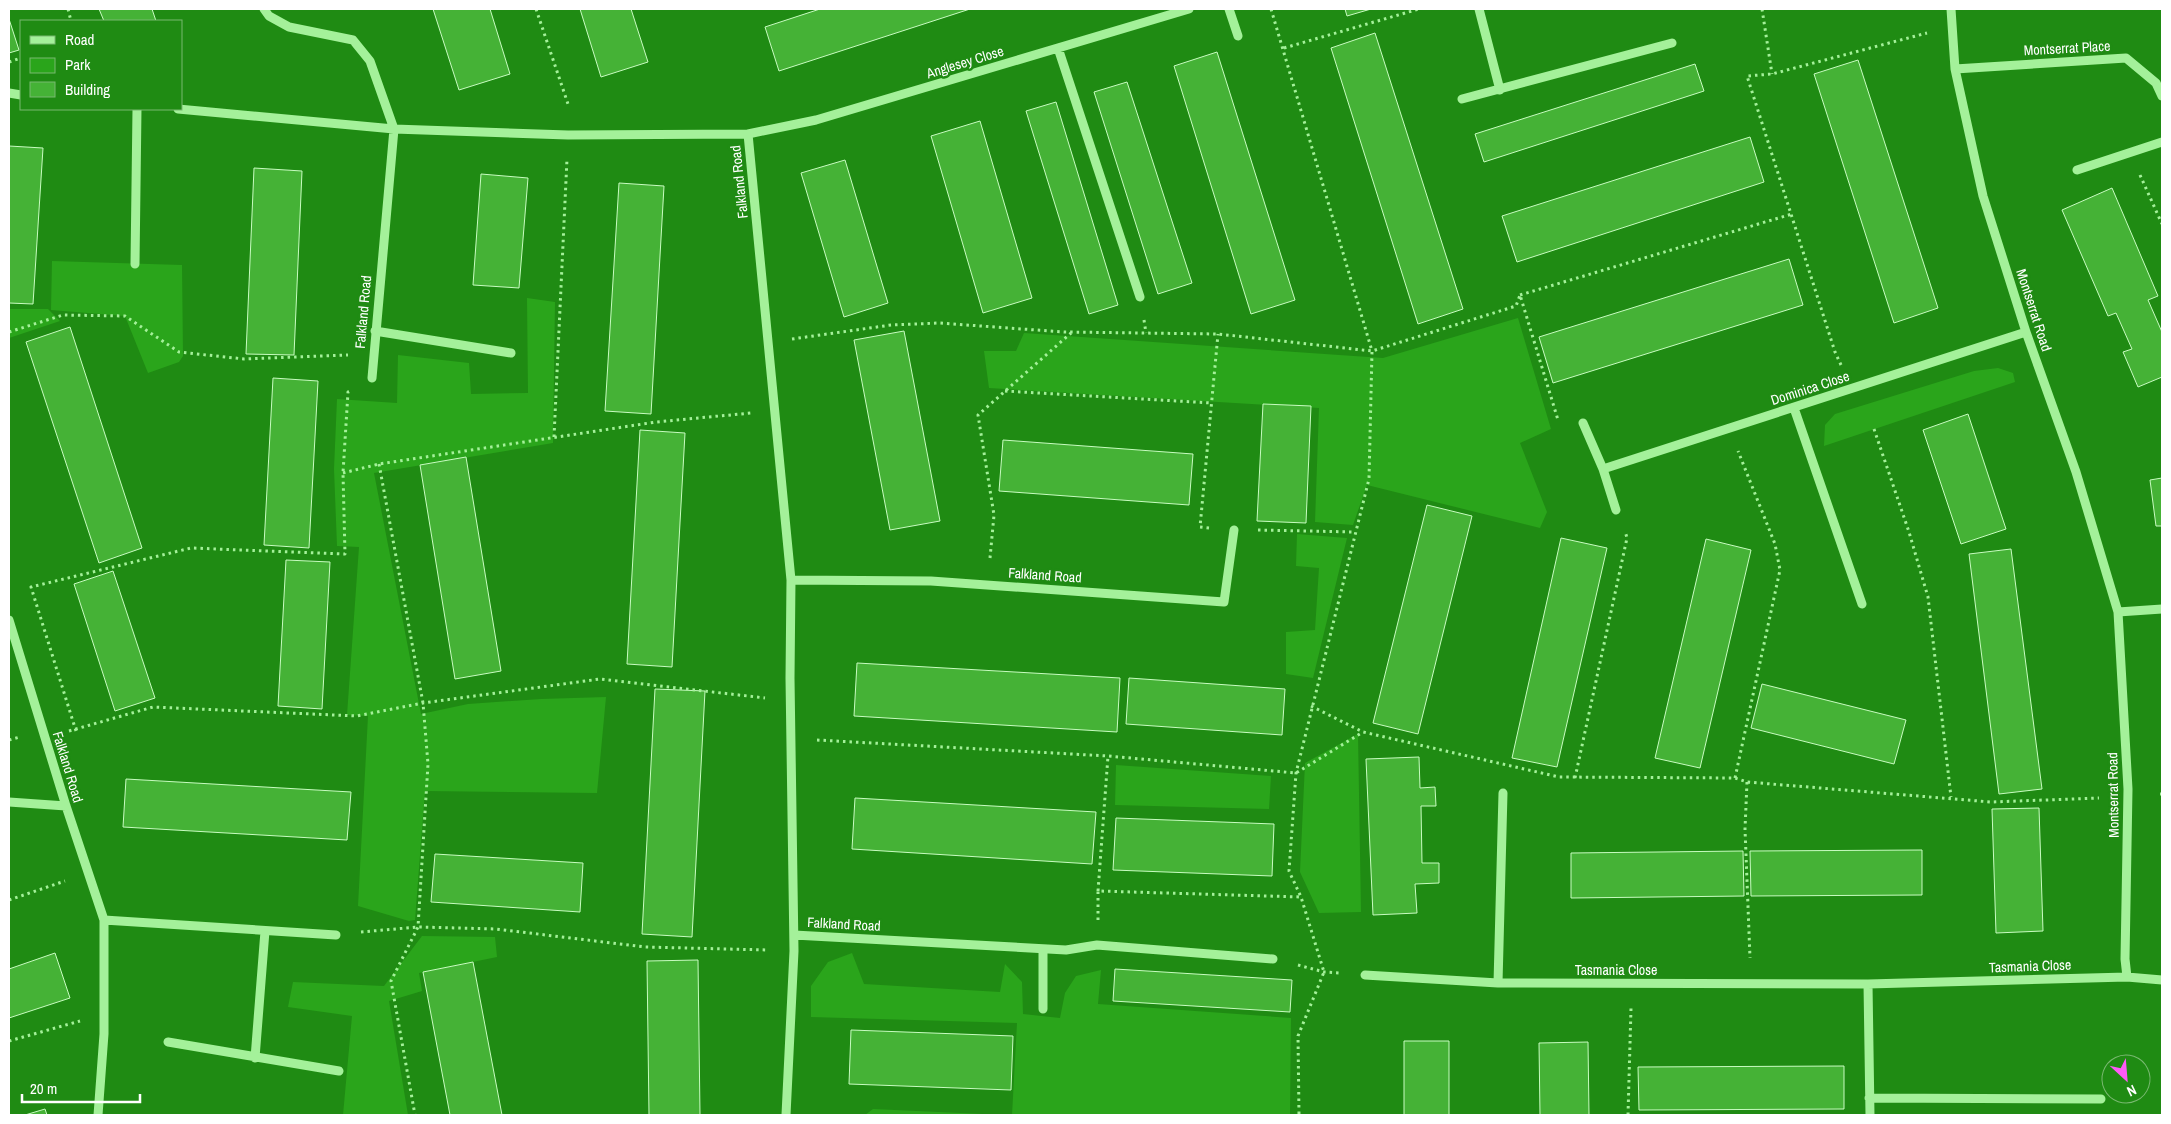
<svg xmlns="http://www.w3.org/2000/svg" width="2171" height="1124" font-family="'Archivo Narrow',sans-serif">
  <style>
    .green { fill: #2aa51b }
    .building { fill: #45b236; stroke: #c8fcc1 }
    .lines { fill: none; stroke-linecap: round; stroke-linejoin: round }
    .path { stroke: #a4f19a; stroke-width: 3; stroke-dasharray: 2.5 4; stroke-linecap: butt }
    .minor { stroke: #a4f19a; stroke-width: 9 }
    .labels { text-anchor: middle; dominant-baseline: central; stroke-width: 5; stroke-linejoin: round; paint-order: stroke }
    .street-label { font-size: 14px; fill: #fff; stroke: #1f8b13 }
  </style>
  <rect width="100%" height="100%" fill="#1f8b13"/>
  <!-- green -->
  <path class="green" d="M52 261 182 265 183 356 179 362 148 373 125 316 51 310Z
    M527 298 555 302 553 443 374 473 421 714 468 704 541 699 606 697 597 793 425 791 415 920 409 921 358 906 368 716 347 715 359 547 337 546 334 469 337 399 397 403 398 355 469 363 471 394 528 393Z
    M9 309H48L60 321 9 338Z
    M1518 318 1551 429 1520 443 1547 512 1540 528 1367 485 1353 525 1315 522 1319 408 989 388 984 351H1016L1024 333 1383 358Z
    M1998 368 2013 373 2015 382 1824 446 1825 425 1835 414 1974 371Z
    M1297 534 1347 538 1313 678 1286 674V632L1315 630 1319 568 1296 566Z
    M1358 734 1361 912 1319 913 1300 872 1305 763Z
    M1116 765 1271 776 1269 809 1115 805Z
    M422 936 495 937 497 957 419 973 422 991 389 1001 408 1115H343L352 1016 288 1007 293 982 384 986Z
    M852 953 864 984 1000 992 1005 964 1022 982 1023 1014 1060 1018 1065 993 1076 976 1101 970 1098 1004 1291 1018 1290 1115H1012L1017 1023 811 1017V986L828 962Z
    M873 1109 1005 1115H865Z"/>
  <!-- building -->
  <path class="building" d="M99 9H152L156 21H104Z
    M433 9H490L510 74 459 90Z
    M580 9H631L648 62 601 77Z
    M820 9H970L779 71 765 27Z
    M1345 9H1371L1347 16Z
    M9 19 19 50 9 53Z
    M1375 33 1463 309 1418 324 1331 48Z
    M1217 52 1295 300 1251 314 1174 66Z
    M1858 60 1938 308 1894 323 1814 74Z
    M1695 64 1704 91 1484 162 1475 134Z
    M1127 82 1192 283 1158 294 1094 92Z
    M1056 102 1118 305 1089 314 1026 111Z
    M980 121 1032 298 983 313 931 136Z
    M1750 137 1764 182 1517 262 1502 216Z
    M9 146 43 148 33 304 9 303Z
    M845 160 888 303 844 317 801 173Z
    M254 168 302 171 294 355 246 354Z
    M481 174 528 178 519 288 473 285Z
    M619 183 664 186 651 414 605 411Z
    M2112 188 2158 296 2148 300 2162 332V377L2138 387 2123 352 2132 349 2116 313 2108 316 2062 210Z
    M1789 259 1803 305 1553 383 1539 337Z
    M70 327 142 548 99 563 26 342Z
    M904 331 940 521 890 530 854 340Z
    M273 378 318 381 309 548 264 545Z
    M1263 404 1311 406 1306 523 1257 521Z
    M1968 414 2006 529 1961 544 1923 430Z
    M640 430 685 433 672 667 627 664Z
    M1003 440 1193 454 1189 505 999 491Z
    M466 457 501 671 455 679 420 465Z
    M2162 478V526H2156L2150 480Z
    M1427 505 1472 516 1418 734 1373 723Z
    M1561 538 1607 548 1557 767 1512 758Z
    M1706 539 1751 550 1700 768 1655 758Z
    M2011 549 2042 789 1999 794 1969 554Z
    M286 560 330 562 322 709 278 706Z
    M113 571 155 698 115 711 74 584Z
    M857 663 1120 678 1117 732 854 716Z
    M1129 678 1285 689 1282 735 1126 724Z
    M1762 684 1906 720 1894 764 1751 728Z
    M655 689 705 691 692 937 642 934Z
    M1419 757 1420 788 1435 787 1436 806H1421L1422 863H1439V883L1415 884 1417 913 1373 915 1366 759Z
    M126 779 351 792 347 840 123 827Z
    M855 798 1096 812 1092 864 852 849Z
    M2039 808 2043 931 1996 933 1992 809Z
    M1116 818 1274 824 1272 876 1113 870Z
    M1922 850V895L1751 896 1750 851Z
    M1743 851 1744 896 1571 898V853Z
    M435 854 583 863 580 912 431 902Z
    M55 953 70 998 9 1018V969Z
    M698 960 700 1115H649L647 961Z
    M473 962 502 1115H450L423 972Z
    M1115 969 1292 980 1290 1012 1113 1001Z
    M851 1030 1013 1036 1011 1090 849 1084Z
    M1404 1041H1449V1115H1404Z
    M1588 1042 1589 1115H1540L1539 1043Z
    M1844 1066V1109L1639 1110 1638 1067Z
    M45 1109 47 1115H25Z"/>
  <g class="lines">
    <!-- path -->
    <path class="path" d="M68 9 71 21
      M536 9 569 107
      M1271 9 1372 351 1369 479 1296 773 1289 871 1301 897 1324 972 1298 1036 1299 1115
      M1762 9 1772 74
      M1284 48 1419 9
      M9 62 21 58
      M2140 175 2162 224
      M1520 295 1792 214
      M1144 320 1146 333
      M9 332 63 315 125 316 179 352 244 359 348 355
      M792 339 891 325 939 323 1064 332 1218 334 1372 351 1516 306 1520 295 1558 420
      M1841 365 1835 352 1747 76 1772 74 1927 33
      M1005 391 1212 403
      M1874 429 1909 532 1928 597 1951 797
      M554 437 567 159
      M379 464 423 703 428 764 418 927 391 981 415 1115
      M343 473 379 464 656 422 751 413
      M1209 528 1200 527 1218 334
      M1258 530 1355 532
      M990 558 994 515 978 415 1071 333
      M1311 706 1363 732 1559 777 1735 778 1747 782 1991 802 2099 798
      M69 731 153 707 357 716 423 703 600 679 765 698
      M76 731 31 587 191 548 345 554 343 473 348 392 351 391
      M9 740 20 737
      M817 740 1108 756 1296 773 1363 732
      M1575 778 1627 538 1625 531
      M1735 778 1780 570 1775 544 1738 451
      M1747 782 1745 829 1750 958
      M2160 794H2162
      M1098 891 1108 756
      M9 900 65 881
      M1098 920V891L1301 897
      M361 932 418 927 496 929 645 947 768 950
      M1298 965 1324 972 1340 973
      M9 1041 80 1021
      M1628 1115 1631 1008"/>
    <!-- minor -->
    <path class="minor" d="M264 9 269 16 289 27 353 40 370 61 394 129 372 378
      M1229 9 1238 36
      M1479 9 1500 90
      M1951 9 1955 69 1983 196 2026 332 2076 472 2118 612 2128 789 2125 959 2127 977
      M1058 48 1140 297
      M1955 69 2126 58 2156 83 2162 96
      M9 93 21 95
      M1462 99 1672 43
      M178 109 394 129 568 135 748 134 791 580 790 678 794 951 786 1115
      M748 134 816 120 1189 9
      M2077 170 2162 142
      M135 264 137 109
      M375 331 511 353
      M1794 408 1862 604
      M1583 423 1603 469 1616 510
      M1603 469 2026 332
      M791 580 931 581 1224 602 1234 530
      M2118 612 2162 609
      M9 620 66 806 104 920V1034L98 1115
      M9 802 66 806
      M104 920 336 935
      M794 935 1066 950 1097 945 1273 959
      M1043 949V1009
      M1365 975 1498 983 1868 984 2127 977 2162 980
      M1498 983 1503 793
      M1868 984 1870 1115
      M168 1042 339 1071
      M255 1058 265 931
      M1869 1098 2101 1099"/>
  </g>
  <g class="labels">
    <!-- street labels -->
    <g class="street-label">
      <text transform="translate(2067 48) rotate(-3)">Montserrat Place</text>
      <text transform="translate(965 62) rotate(-17)">Anglesey Close</text>
      <text transform="translate(739 182) rotate(-96)">Falkland Road</text>
      <text transform="translate(2034 310) rotate(72)">Montserrat Road</text>
      <text transform="translate(363 312) rotate(-85)">Falkland Road</text>
      <text transform="translate(1810 388) rotate(-18)">Dominica Close</text>
      <text transform="translate(1045 575) rotate(4)">Falkland Road</text>
      <text transform="translate(68 767) rotate(73)">Falkland Road</text>
      <text transform="translate(2113 795) rotate(-91)">Montserrat Road</text>
      <text transform="translate(844 924) rotate(3)">Falkland Road</text>
      <text transform="translate(2030 966) rotate(-2)">Tasmania Close</text>
      <text x="1616" y="970">Tasmania Close</text>
    </g>
  </g>
  <!-- border -->
  <rect width="2171" height="1124" fill="none" stroke="#ffffff" stroke-width="20"/>
  <!-- legend -->
  <rect x="20" y="20" width="162" height="90" fill="#1f8b13" stroke="#79b971"/>
  <rect x="30" y="36" width="25" height="8" fill="#a4f19a" stroke="#79b971"/>
  <text x="65" y="45" font-size="15" fill="#ffffff">Road</text>
  <rect x="30" y="58" width="25" height="15" fill="#2aa51b" stroke="#79b971"/>
  <text x="65" y="70" font-size="15" fill="#ffffff">Park</text>
  <rect x="30" y="82" width="25" height="15" fill="#45b236" stroke="#79b971"/>
  <text x="65" y="95" font-size="15" fill="#ffffff">Building</text>
  <!-- north arrow -->
  <g transform="translate(2126 1079) rotate(154)"><circle r="24" fill="#1f8b13" stroke="#79b971"/>
  <path d="M0-4L9 19L0 12L-9 19Z" fill="#ff5af7"/>
  <text y="-8" font-size="14" font-weight="bold" text-anchor="middle" fill="#ffffff">N</text>
  </g>
  <!-- scale -->
  <path d="M22 1094v8h118v-8" fill="none" stroke="#ffffff" stroke-width="2.5"/>
  <text x="30" y="1094" font-size="15" fill="#ffffff" stroke="#1f8b13" stroke-width="4" paint-order="stroke">20 m</text>
</svg>
